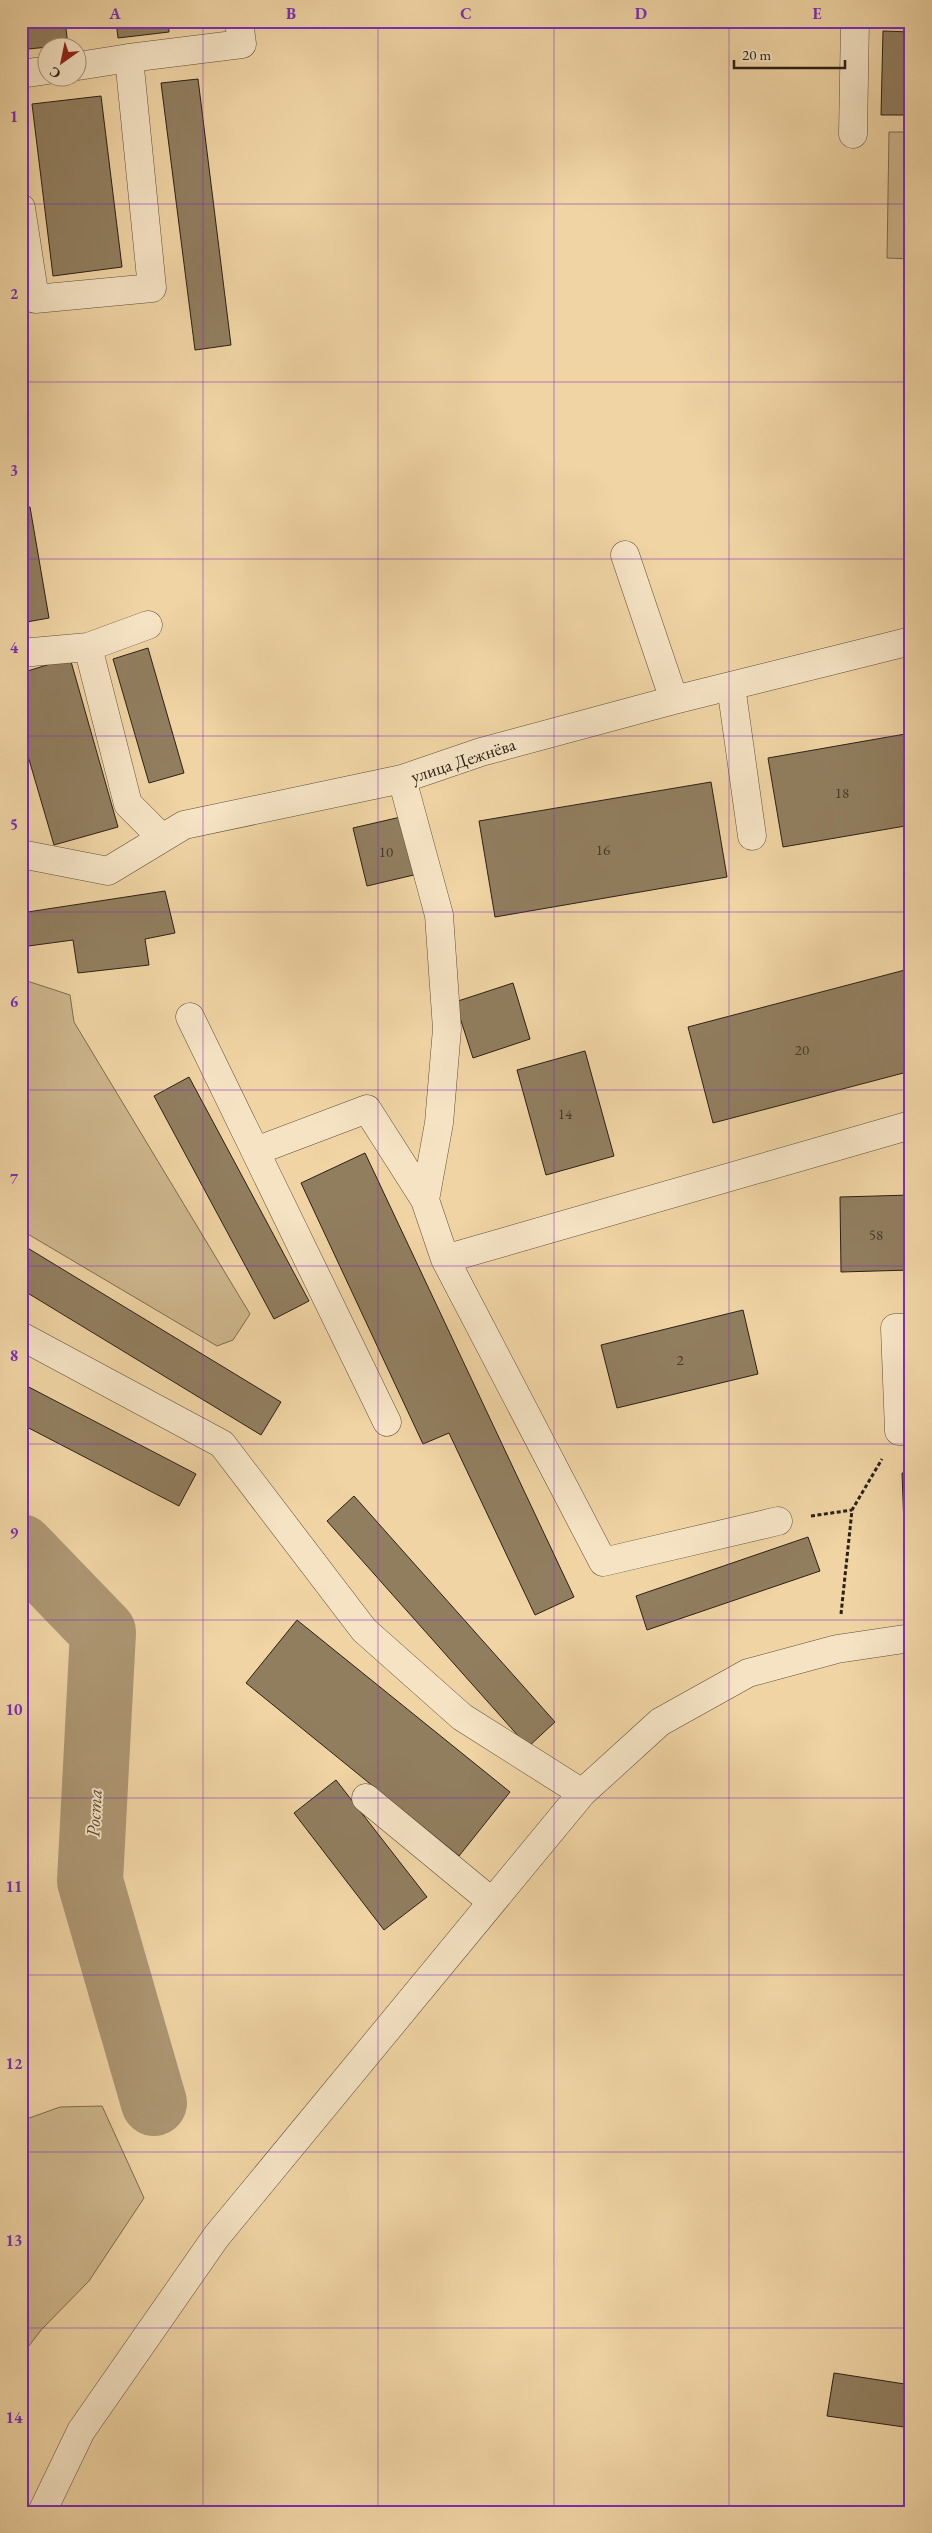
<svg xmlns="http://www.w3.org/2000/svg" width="932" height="2533" font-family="'EB Garamond',serif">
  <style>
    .green { fill: #ceb68c; stroke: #7c6c50 }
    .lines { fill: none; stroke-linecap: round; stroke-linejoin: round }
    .river { stroke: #ad9773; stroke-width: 66 }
    .building { fill: #917e5f; stroke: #2a2115 }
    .minor-casing { stroke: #5c4e39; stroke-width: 29 }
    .path { stroke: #2a2115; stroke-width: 3; stroke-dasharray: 4 2.5; stroke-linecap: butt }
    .minor { stroke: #f5e3c4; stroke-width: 28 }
    .grid { fill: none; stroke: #7b2cbf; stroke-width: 1; stroke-opacity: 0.55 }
    .labels { text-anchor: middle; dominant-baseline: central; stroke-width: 4; stroke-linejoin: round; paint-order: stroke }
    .number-label { font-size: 15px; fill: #443828 }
    .street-label { font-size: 18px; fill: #2a2115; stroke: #f5e3c4 }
    .water-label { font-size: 19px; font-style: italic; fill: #584a36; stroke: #f5e3c4 }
    .neatline { fill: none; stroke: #7b2cbf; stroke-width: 2 }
    .grid-label { font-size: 16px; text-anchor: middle; font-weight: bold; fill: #7b2cbf }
  </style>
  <rect width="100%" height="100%" fill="#f0d4a4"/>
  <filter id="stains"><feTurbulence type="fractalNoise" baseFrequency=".004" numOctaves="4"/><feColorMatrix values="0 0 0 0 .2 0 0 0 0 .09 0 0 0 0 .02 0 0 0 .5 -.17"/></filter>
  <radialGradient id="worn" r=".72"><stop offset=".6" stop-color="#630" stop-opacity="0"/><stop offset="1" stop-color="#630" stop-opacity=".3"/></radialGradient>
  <!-- green -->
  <path class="green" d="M889 132H911V259L887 258Z
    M21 979 70 995 74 1022 250 1314 233 1340 217 1346 21 1230Z
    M102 2106 144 2198 89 2281 42 2329 21 2356V2121L60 2107Z"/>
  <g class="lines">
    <!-- river -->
    <path class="river" d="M21 1547 103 1632 90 1881 154 2103"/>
  </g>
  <!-- building -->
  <path class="building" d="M25 21H65L68 45 28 49Z
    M116 21H168L169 32 118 38Z
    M883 31 911 32V115H881Z
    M198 79 231 345 195 350 161 83Z
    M101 96 122 267 53 276 32 104Z
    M30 507 49 618 21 623V508Z
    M148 648 184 773 149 783 113 659Z
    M70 658 118 827 54 845 21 732V673Z
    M911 733V825L783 847 768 758Z
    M711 782 727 877 495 917 479 821Z
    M405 816 418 874 367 886 353 828Z
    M165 891 175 933 145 939 149 965 78 973 73 940 21 947V913Z
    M905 970 911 992V1071L713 1123 688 1027Z
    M513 983 530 1039 473 1058 455 1002Z
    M585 1051 614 1156 546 1175 517 1070Z
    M189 1077 309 1301 274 1319 154 1096Z
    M365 1153 574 1597 535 1615 449 1433 423 1444 301 1183Z
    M911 1195V1270L841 1272 840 1197Z
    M21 1244 281 1402 261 1435 21 1289Z
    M743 1310 758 1374 617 1408 601 1345Z
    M21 1383 196 1474 179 1506 21 1424Z
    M911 1472V1551H905L902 1473Z
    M354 1496 555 1722 528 1747 327 1521Z
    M808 1537 820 1571 647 1630 636 1596Z
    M297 1620 510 1792 459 1856 246 1683Z
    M336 1780 427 1897 384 1930 294 1813Z
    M834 2373 911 2385V2428L827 2416Z"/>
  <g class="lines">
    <!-- minor casing -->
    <g class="minor-casing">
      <path id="minor" d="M78 66 129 58
        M21 74 48 70
        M853 134 855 21
        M21 208 35 299 152 288 129 58 242 44 239 21
        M625 555 674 700
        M88 647 128 804 162 838
        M21 653 88 647 148 625
        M731 686 752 836
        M402 779 439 915 447 1029 439 1123 425 1200
        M21 854 108 871 184 825 402 779 481 752 674 700 911 641
        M190 1017 387 1422
        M256 1151 367 1109 425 1200 445 1259 603 1562 778 1521
        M445 1259 911 1125
        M911 1328H895L899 1431H911
        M21 1336 222 1444 364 1630 462 1717 582 1793
        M366 1798 492 1902
        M42 2512 81 2431 216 2237 582 1793 660 1722 748 1673 837 1649 911 1638"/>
    </g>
    <!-- path -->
    <path class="path" d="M811 1516 852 1510
      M841 1614 852 1510 882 1459"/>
    <!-- minor -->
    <use href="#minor" class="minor"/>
  </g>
  <!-- grid -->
  <path class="grid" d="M203 21V2512M378 21V2512M554 21V2512M729 21V2512M21 204H911M21 382H911M21 559H911M21 736H911M21 912H911M21 1090H911M21 1266H911M21 1444H911M21 1620H911M21 1798H911M21 1975H911M21 2152H911M21 2328H911"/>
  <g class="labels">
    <!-- number labels -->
    <g class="number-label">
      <text x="842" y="792">18</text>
      <text x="603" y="849">16</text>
      <text x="386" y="851">10</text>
      <text x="802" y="1049">20</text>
      <text x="565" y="1113">14</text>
      <text x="876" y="1234">58</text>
      <text x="680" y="1359">2</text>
    </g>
    <!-- street labels -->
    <g class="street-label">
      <text transform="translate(463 760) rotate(-18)">улица Дежнёва</text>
    </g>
    <!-- water labels -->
    <g class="water-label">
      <text transform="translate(94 1813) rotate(-87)">Роста</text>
    </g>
  </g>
  <!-- margin -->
  <rect width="932" height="2533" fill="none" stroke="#f0d4a4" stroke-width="55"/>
  <!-- north arrow -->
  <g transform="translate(62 62) rotate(213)"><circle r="24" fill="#f5e3c4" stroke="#a4957e"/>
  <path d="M0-4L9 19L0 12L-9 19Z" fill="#8f2418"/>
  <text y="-8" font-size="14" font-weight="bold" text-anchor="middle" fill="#2a2115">С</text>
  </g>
  <!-- scale -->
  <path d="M734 60v8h111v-8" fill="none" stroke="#2a2115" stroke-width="2.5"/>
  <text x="742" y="60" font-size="15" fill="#2a2115" stroke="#f5e3c4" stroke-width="4" paint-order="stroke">20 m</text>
  <rect x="28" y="28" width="876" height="2478" class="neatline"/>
  <g class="grid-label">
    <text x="115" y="19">A</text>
    <text x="291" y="19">B</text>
    <text x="466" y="19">C</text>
    <text x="641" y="19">D</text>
    <text x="817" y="19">E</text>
    <text x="14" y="122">1</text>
    <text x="14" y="299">2</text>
    <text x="14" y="476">3</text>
    <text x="14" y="653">4</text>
    <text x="14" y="830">5</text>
    <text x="14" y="1007">6</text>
    <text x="14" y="1184">7</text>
    <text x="14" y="1361">8</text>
    <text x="14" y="1538">9</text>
    <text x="14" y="1715">10</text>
    <text x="14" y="1892">11</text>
    <text x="14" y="2069">12</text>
    <text x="14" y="2246">13</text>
    <text x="14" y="2423">14</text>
  </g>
  <rect width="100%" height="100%" filter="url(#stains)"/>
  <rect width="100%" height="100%" fill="url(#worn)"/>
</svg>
